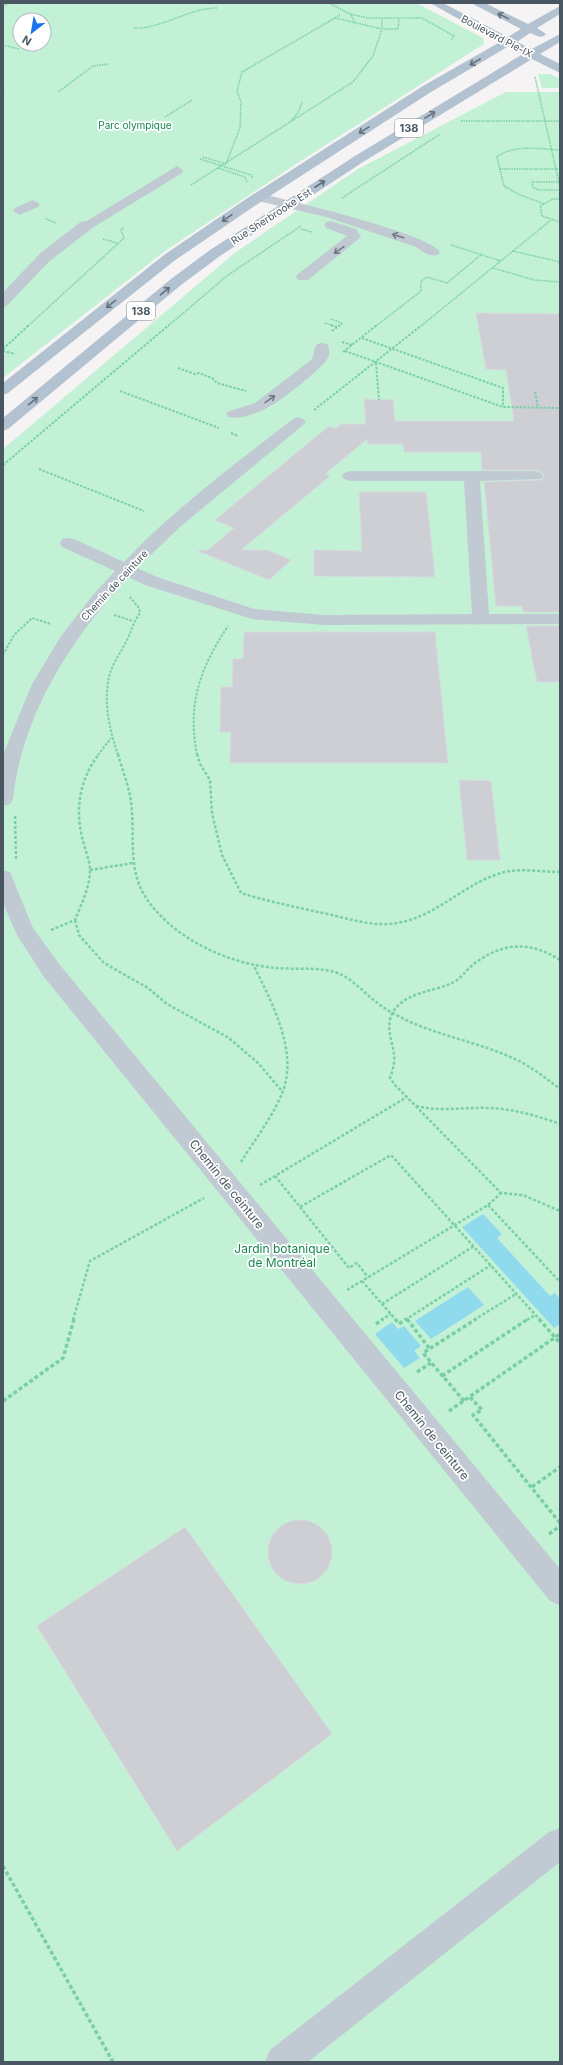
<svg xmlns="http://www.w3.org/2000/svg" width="563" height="2065" font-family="Inter,sans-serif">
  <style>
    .green { fill: #c3f1d5; fill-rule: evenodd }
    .water { fill: #90daee }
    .building { fill: #cdcfd5; stroke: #d7d9de }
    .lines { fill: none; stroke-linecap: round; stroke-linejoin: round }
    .path-far3 { stroke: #7ad0a6; stroke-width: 1.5; stroke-dasharray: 1.5 1; stroke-linecap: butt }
    .path-far2 { stroke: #7ad0a6; stroke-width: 2; stroke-dasharray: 2.5 1.5; stroke-linecap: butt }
    .path-far1 { stroke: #7ad0a6; stroke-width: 2.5; stroke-dasharray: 3 2; stroke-linecap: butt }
    .path { stroke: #7ad0a6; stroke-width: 3.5; stroke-dasharray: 4 2.5; stroke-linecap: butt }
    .minor { fill: #c1cad2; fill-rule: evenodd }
    .major { fill: #b3c2d1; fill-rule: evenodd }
    .minor-bridge { stroke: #c1cad2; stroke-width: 12 }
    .oneway { stroke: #64717d }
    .oneway2 { stroke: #6e7983 }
    .labels { text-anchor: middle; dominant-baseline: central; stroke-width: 3.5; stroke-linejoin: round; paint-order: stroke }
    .far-street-label { font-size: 10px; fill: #4a5661; stroke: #fff }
    .far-park-label { font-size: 10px; fill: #17864f; stroke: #fff }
    .shield { fill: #fff; stroke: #808990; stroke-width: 1 }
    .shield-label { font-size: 11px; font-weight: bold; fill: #4a5661 }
    .street-label { font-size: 12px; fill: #4a5661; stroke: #fff }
    .park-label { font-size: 12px; fill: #17864f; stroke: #fff }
  </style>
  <rect width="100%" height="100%" fill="#f5f3f3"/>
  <!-- green -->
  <path class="green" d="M3 3H416L483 38 484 44 299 162 165 251 3 378ZM20 20H44V44H20Z
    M538 74H550L560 79V88H542Z
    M506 92H560V2062H3V449L236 252 358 169Z"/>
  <!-- water -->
  <path class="water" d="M483 1214 502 1234 497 1238 550 1296 555 1293 560 1299V1324L554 1328 462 1227Z
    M468 1287 484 1305 431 1339 415 1321Z
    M392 1322 398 1329 404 1326 421 1346 414 1351 420 1358 404 1368 375 1334Z"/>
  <!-- building -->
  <path class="building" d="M476 313 560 314V612H523L522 606H496L484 482 541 480 544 475 541 472 535 470H482L481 452H404L403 444H367V439L325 474 330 476 241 550H267L291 560 269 580 198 551 208 550 234 528 215 520 329 426 335 429 341 424H366L364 399 393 400 395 421H514L506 370 486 369Z
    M359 492H426L435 577 314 576V550L362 551Z
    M526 626H560V682H537Z
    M244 632H435L448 763H230L231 732H220L221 687H232L233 659H243Z
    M459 780 491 781 500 860H467Z
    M268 1552a32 32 0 1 1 64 0a32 32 0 1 1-64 0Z
    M185 1527 332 1734 177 1851 37 1626Z"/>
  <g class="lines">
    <!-- path-far3 -->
    <path class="path-far3" d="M329 3 350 14 368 18H422L454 36 451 40
      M3 6 9 3
      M351 15 356 24
      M335 18 382 29H398L399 18
      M134 28C163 29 188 8 217 8
      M3 45 19 49
      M535 77 560 187
      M3 90H5
      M58 92 93 66 109 64
      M165 117 192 100
      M461 121H560
      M290 122 298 113 302 102
      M203 157 226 164 240 128 241 102 237 91 242 72 340 15
      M200 159 251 175 253 178
      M218 168 245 177 247 182
      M499 169H560
      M560 182H532L533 188 539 190H560
      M191 185 353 82 373 56 382 29V19
      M342 198 440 134
      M560 199H553L540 206 542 216 560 222
      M544 204 518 194 504 186 497 157C513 144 540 149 560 150
      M46 219 56 223
      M301 229 312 232
      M103 239 117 243
      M451 245 501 261
      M513 251 560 262
      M559 262 560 266
      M493 268 534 280 560 282
      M331 319 342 323
      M325 323 334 326
      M28 326 124 238 121 230 124 227
      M168 326 228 275 301 226
      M339 326 343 323
      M376 326 421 291V281L427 277 447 283 482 254
      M421 326 551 220"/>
    <!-- path-far2 -->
    <path class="path-far2" d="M331 325 337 327
      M332 331 340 325
      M362 338 503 388V407
      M342 342 352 345
      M3 349 29 325
      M3 351 15 354
      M345 351 503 407 560 408
      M343 352 377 325
      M376 363 379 400
      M178 368 195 374 199 373 212 378 217 383 246 391
      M120 391 219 428
      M535 392 538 407
      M314 410 422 325
      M231 433 238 436
      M3 465 169 325
      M39 469 144 511
      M114 615 133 621
      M3 655 14 635 32 618 51 624
      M98 755 111 738
      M118 755C109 728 102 698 111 670 115 660 122 650 127 640 132 630 133 622 140 613L139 608 130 597
      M197 755C187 704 200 668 228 626"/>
    <!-- path-far1 -->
    <path class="path-far1" d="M118 754C122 770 129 785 131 802 135 832 128 865 143 893 169 937 227 964 276 968 297 970 321 966 340 974 355 981 366 995 379 1004 387 1011 397 1015 406 1020 442 1037 483 1043 519 1061 534 1069 547 1079 560 1089
      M197 754 200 764 210 780 212 813 222 855 241 893C266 901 292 906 318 912 345 917 374 929 402 922 440 914 467 881 505 872 523 868 542 872 560 872
      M15 816 16 859
      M90 870 133 863
      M75 920 79 935 104 963 148 988 167 1004 229 1038 258 1063 282 1091
      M51 930 75 920C81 905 90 887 90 870 90 860 84 847 82 837 75 807 80 779 99 754
      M560 960C530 941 504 942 475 963 467 969 462 978 452 983 433 992 405 992 393 1012 385 1025 392 1040 394 1054 395 1062 393 1070 390 1078L394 1084 501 1193 523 1195 560 1211
      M416 1106C441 1112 465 1107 490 1108 514 1109 538 1116 560 1124
      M241 1162C255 1139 273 1117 283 1091 298 1050 271 1001 253 964
      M275 1176 300 1207 391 1155 540 1320
      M260 1185 407 1097
      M488 1205 560 1282
      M300 1207 349 1268 357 1263 368 1277
      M362 1281 396 1320
      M347 1290 488 1205 501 1193
      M382 1304 474 1246
      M407 1319 408 1320
      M73 1320 90 1261 204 1198
      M381 1320 391 1314
      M405 1320 491 1265
      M474 1320 516 1294
      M527 1320 535 1315"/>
    <!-- path -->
    <path class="path" d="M395 1319 399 1324 406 1319
      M407 1319 429 1348
      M539 1319 560 1343
      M376 1324 383 1319
      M417 1372 431 1363
      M442 1376 528 1319
      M470 1397 482 1410 473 1415 560 1523
      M3 1401 63 1358 74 1319
      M464 1401 423 1353 476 1319
      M449 1411 560 1334
      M532 1487 560 1467
      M549 1534 560 1526
      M3 1866 113 2062"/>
    <!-- minor -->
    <path class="minor" d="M177 166 183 170 182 173 89 230H79L77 227Z
      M259 193C289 201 426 232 440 252L438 255C429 257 423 252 416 247L326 217 254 200 252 197 254 194Z
      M33 200 40 204 38 207 20 215 13 211 15 208Z
      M331 221 356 229 361 237 308 280H298L296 277 298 274 347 236 326 228 324 225 326 222Z
      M322 343 327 344C329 347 330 352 329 356 325 367 276 405 265 409 255 414 239 420 229 417L226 414 229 411 255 403 311 360C315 355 313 349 317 344Z
      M298 417 303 419 306 422 303 425 180 527 137 568 157 577 254 609 324 615 472 614 464 481H350L344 479 342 476 344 473 350 471H535L541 473 543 476 541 479 480 481 489 614H560V624L324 625 252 619 145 585 128 577C72 638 22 714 13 799L10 804 3 806V755L31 686 61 636 93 595 115 571 62 547 60 543 62 539 68 538 74 539 124 562C174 509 235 464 293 419Z
      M3 870 10 872 33 928 60 965 560 1569V1605L550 1601 44 977 17 935 3 903Z
      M560 1828V1862L308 2062H265L270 2050 549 1832Z"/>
    <!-- major -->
    <path class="major" d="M430 3H443L508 37 521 29 471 3H485L528 24 560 6V14L537 28 546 34 544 36 540 37 530 33 517 42 532 49 560 34V42L540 54 560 64V73L532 59 363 162 220 256 181 285 8 429 3 431V418L171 279 210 250 355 156 523 54 509 46 431 92 256 205 174 261 8 393 3 395V383L164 255 246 199 423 86 500 42Z"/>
    <!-- minor-bridge -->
    <path class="minor-bridge" d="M3 301 45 257 84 227"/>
  </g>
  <!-- one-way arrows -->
  <defs><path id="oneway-shaft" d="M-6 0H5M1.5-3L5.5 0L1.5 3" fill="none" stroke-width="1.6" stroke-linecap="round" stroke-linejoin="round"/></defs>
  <g class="oneway">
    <use href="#oneway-shaft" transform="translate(503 16) rotate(-154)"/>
    <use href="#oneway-shaft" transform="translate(475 62) rotate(150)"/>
    <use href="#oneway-shaft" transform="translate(430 115) rotate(-31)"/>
    <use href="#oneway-shaft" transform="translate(364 130) rotate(148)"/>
    <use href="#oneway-shaft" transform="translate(320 184) rotate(-33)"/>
    <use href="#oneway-shaft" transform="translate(227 218) rotate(145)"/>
    <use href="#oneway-shaft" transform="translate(165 291) rotate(-40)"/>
    <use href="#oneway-shaft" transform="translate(111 304) rotate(141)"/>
    <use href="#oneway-shaft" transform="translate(33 401) rotate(-40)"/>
  </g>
  <g class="oneway2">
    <use href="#oneway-shaft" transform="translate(398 236) rotate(-162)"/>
    <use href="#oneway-shaft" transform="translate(339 250) rotate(145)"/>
    <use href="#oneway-shaft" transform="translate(270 399) rotate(-36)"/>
  </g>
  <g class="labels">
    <!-- far-street labels -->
    <g class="far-street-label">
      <text transform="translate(497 36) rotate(28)">Boulevard Pie-IX</text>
      <text transform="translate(271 216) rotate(-33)">Rue Sherbrooke Est</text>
      <text transform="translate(114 585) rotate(-47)">Chemin de ceinture</text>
    </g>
    <!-- far-park labels -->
    <g class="far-park-label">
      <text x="135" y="125">Parc olympique</text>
    </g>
    <!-- shield labels -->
    <g class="shield">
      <rect x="395" y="119" width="28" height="18" rx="3"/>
      <rect x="127" y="302" width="28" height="18" rx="3"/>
    </g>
    <g class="shield-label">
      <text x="409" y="128">138</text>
      <text x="141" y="311">138</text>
    </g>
    <!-- street labels -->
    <g class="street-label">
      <text transform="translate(227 1184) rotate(51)">Chemin de ceinture</text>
      <text transform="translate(432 1435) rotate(51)">Chemin de ceinture</text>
    </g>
    <!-- park labels -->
    <g class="park-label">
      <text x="282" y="1248">Jardin botanique<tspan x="282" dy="14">de Montréal</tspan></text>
    </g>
  </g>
  <!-- border -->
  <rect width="563" height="2065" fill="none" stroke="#4a5661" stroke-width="8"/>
  <!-- north arrow -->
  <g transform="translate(32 32) rotate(211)"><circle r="19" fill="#ffffff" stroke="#b7bbc0"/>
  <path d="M0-3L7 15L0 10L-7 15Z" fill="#1a73e8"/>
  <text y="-6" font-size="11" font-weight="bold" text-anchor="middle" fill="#4a5661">N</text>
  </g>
</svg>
